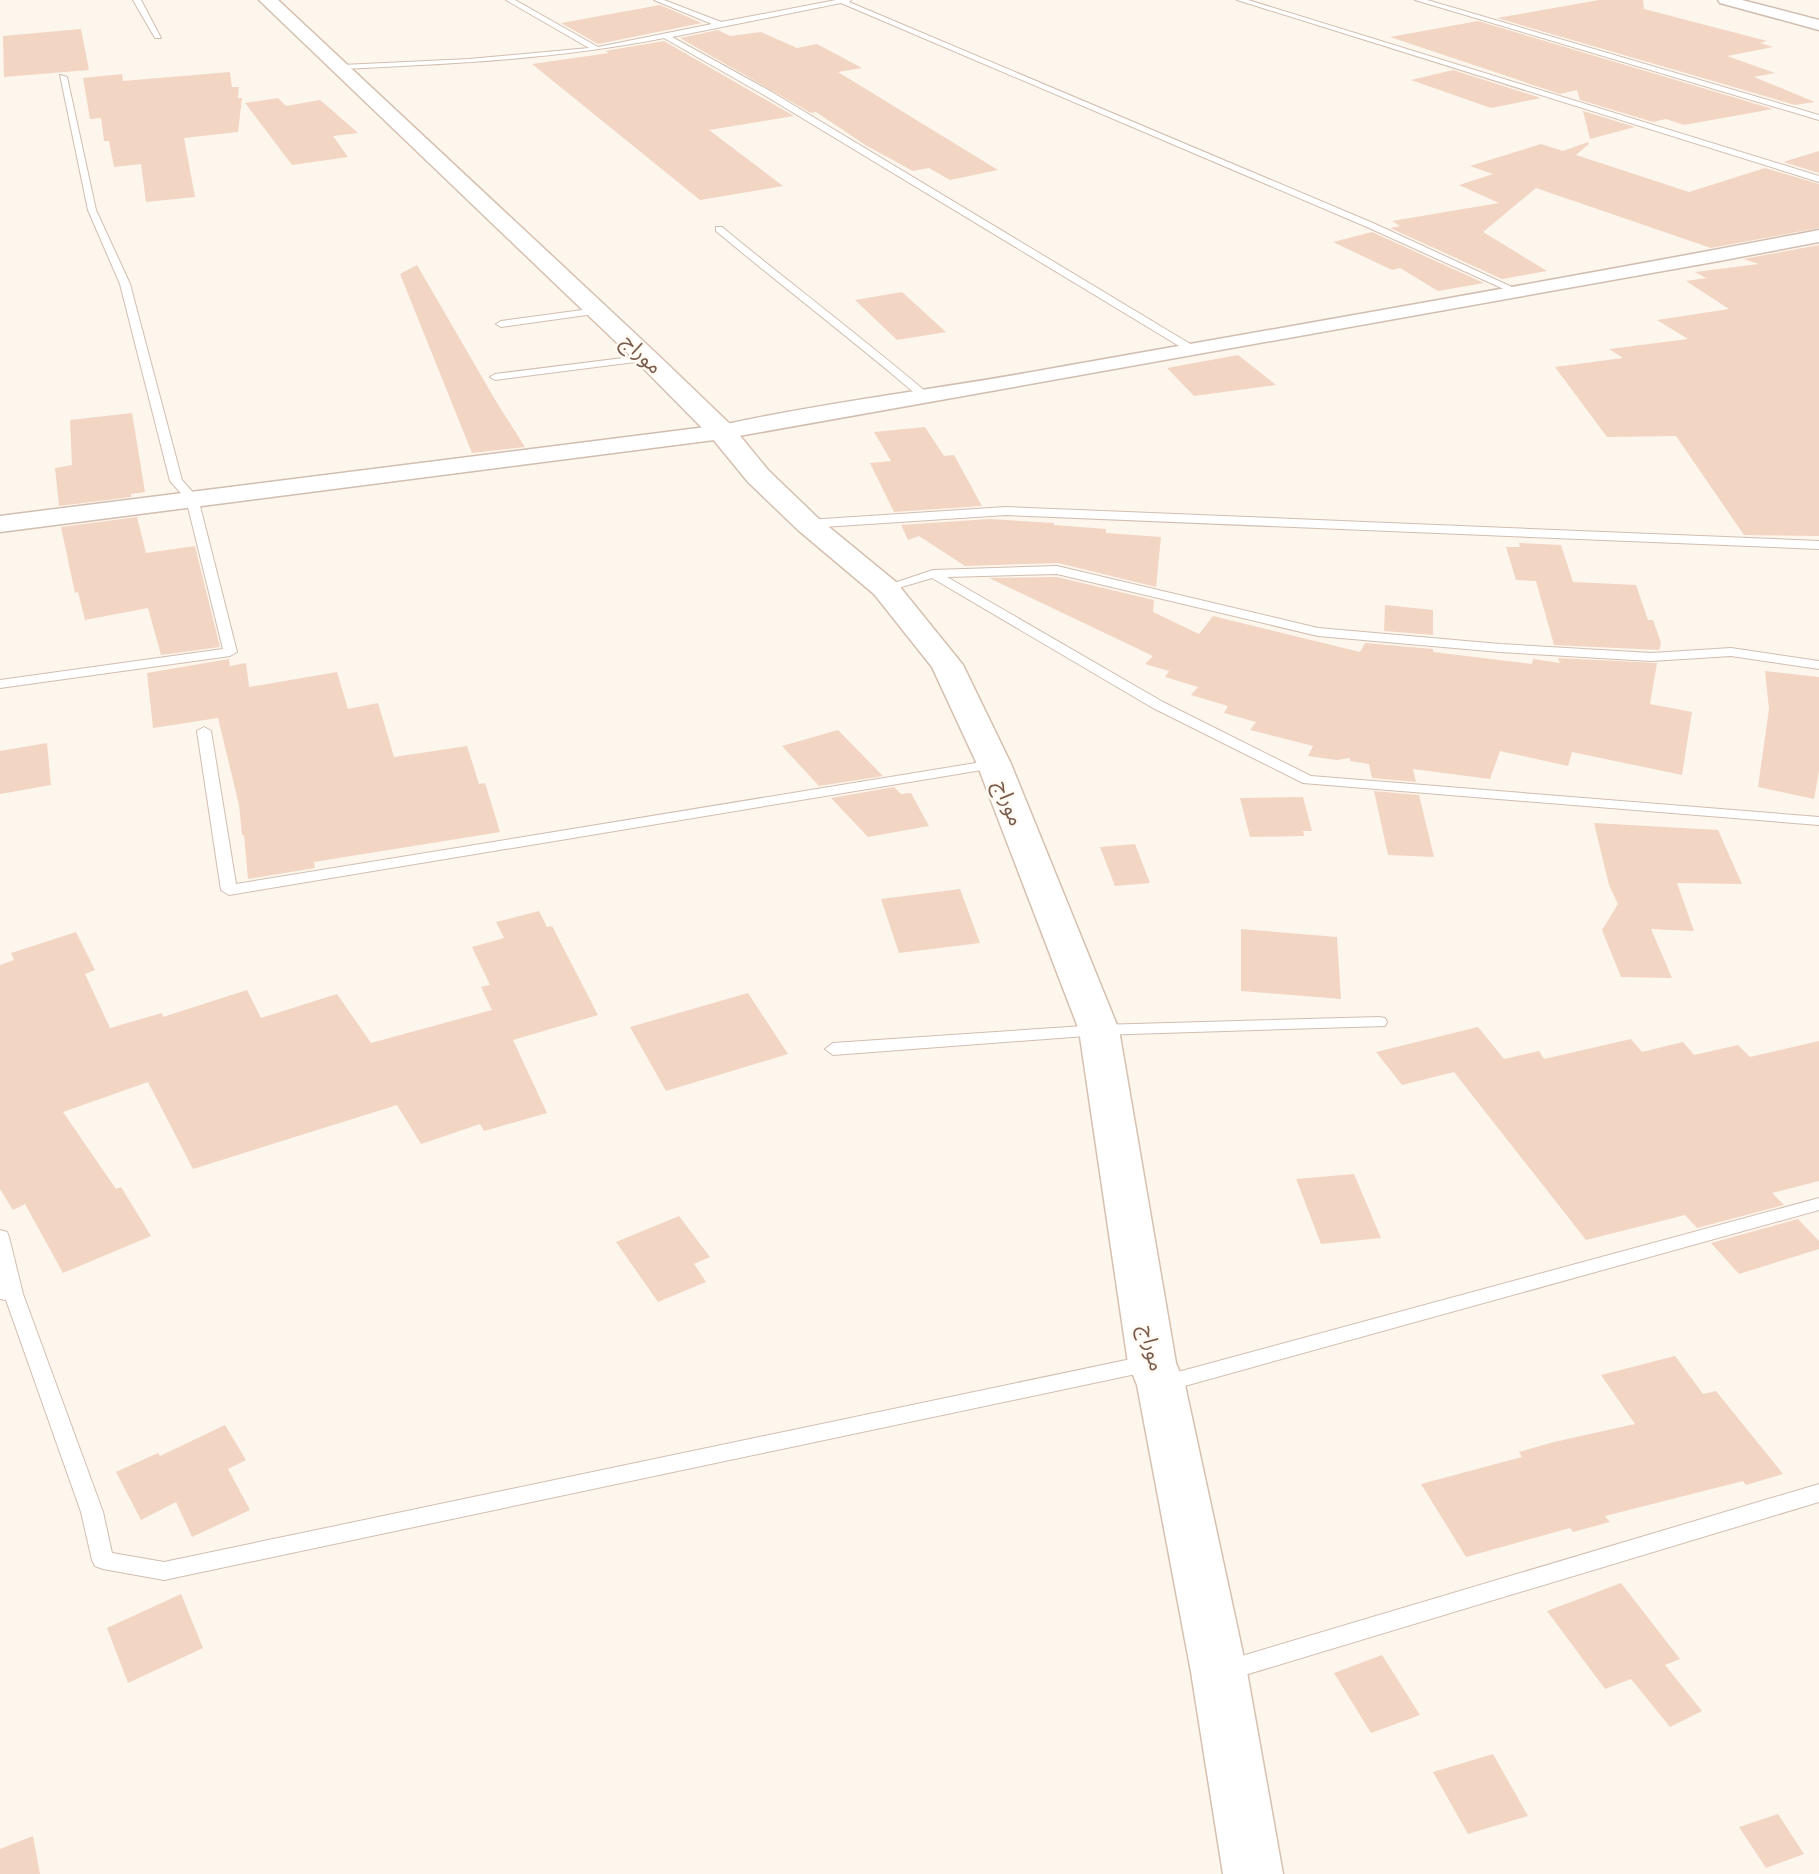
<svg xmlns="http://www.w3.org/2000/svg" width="1819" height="1874" font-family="'Fira Sans','Noto Sans Arabic',sans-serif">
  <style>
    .building { fill: #f3d5c3 }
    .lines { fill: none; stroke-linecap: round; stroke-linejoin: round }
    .service-casing { stroke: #d1beb0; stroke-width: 2 }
    .minor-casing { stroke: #d1beb0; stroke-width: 3 }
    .secondary-casing { stroke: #d6c0b0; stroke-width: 3 }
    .service { fill: #fff; fill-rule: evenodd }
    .minor { fill: #fff; fill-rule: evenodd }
    .secondary { fill: #fff; fill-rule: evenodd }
    .labels { text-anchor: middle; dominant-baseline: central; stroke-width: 5; stroke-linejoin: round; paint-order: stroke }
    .street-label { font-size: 21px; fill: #7a5c4d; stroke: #fffaf3 }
  </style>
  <rect width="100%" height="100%" fill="#fdf6ec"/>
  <!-- building -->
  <path class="building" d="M1599 0H1643L1644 9 1767 41 1760 43 1773 47 1727 56 1775 73 1754 77 1815 102 1795 105 1497 18Z
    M660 5 702 23 598 44 561 23Z
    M1478 21 1773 109 1684 125 1666 119 1653 122 1580 100 1577 90 1560 94 1390 37Z
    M81 29 89 70 4 77 3 36Z
    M718 30 730 36 761 32 797 48 817 44 862 68 838 72 998 170 950 180 929 168 913 171 867 146 816 112 811 113 680 38Z
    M664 41 794 116 709 130 783 186 700 200 532 64 609 53 605 51Z
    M1453 70 1541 98 1491 108 1411 80Z
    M230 72 232 87H239L238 98H242L238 132 184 138 195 197 146 202 141 164 114 167 109 141H104L101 118 90 119 83 78 122 74 123 81Z
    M278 98 286 106 320 100 326 105 358 133 333 136 348 157 292 165 245 103Z
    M1583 111 1635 127 1590 139Z
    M1588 142 1589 144 1576 155 1689 192 1765 168 1819 184V228L1711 248 1536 188 1483 232 1547 271 1502 279 1390 228 1400 226 1392 221 1499 203 1459 185 1493 174 1470 166 1541 144 1563 151Z
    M1819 151V173L1783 162Z
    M1372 232 1484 283 1438 291 1400 268 1392 270 1333 242Z
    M1819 245V536L1744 535 1676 436 1607 437 1555 367 1623 358 1609 349 1688 339 1657 320 1729 309 1686 281 1706 278 1695 272 1759 264 1743 259Z
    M417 265 497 403 525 447 472 453 400 274Z
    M902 292 946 332 897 340 855 300Z
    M1238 355 1276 385 1194 396 1167 368Z
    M132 413 145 492 131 494V497L59 506 55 468 72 465 70 420Z
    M925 427 944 456 954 455 982 506 894 512 870 463 891 461 874 432Z
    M137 517 146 553 195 546 220 647 161 655 148 608 85 620 78 592 75 593 61 527Z
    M989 519 1054 523V525L1106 529V533L1161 537 1156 587 1058 563 965 566 919 536 908 540 901 525Z
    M1519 543 1561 545 1573 582 1636 585 1648 620H1653L1661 643 1659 650 1554 645 1536 581 1516 580 1506 547H1520Z
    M1057 577 1154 600 1153 612 1199 634 1213 616 1360 652 1365 643 1433 649V652L1532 664 1533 659 1560 663 1558 658 1657 663 1650 704 1692 712 1682 775 1572 752 1568 766 1500 751 1490 779 1413 769 1416 782 1372 778 1369 764 1350 761V758L1337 760 1308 756 1313 746 1250 730 1256 722 1224 713 1228 706 1191 695 1198 687 1165 677 1169 671 1145 664 1153 656 989 578Z
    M1385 605 1433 610V635L1384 631Z
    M229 659 230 666 246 663 249 687 337 672 348 709 378 703 394 757 467 746 479 784 485 783 500 832 314 862 315 868 248 879 244 835H242L239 805 218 718 153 728 147 673Z
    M1765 671 1819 677V771L1814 799 1758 787 1769 709Z
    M838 730 883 776 819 786 782 746Z
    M47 743 51 785 0 794V751Z
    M894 787 901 794 911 793 929 826 868 837 831 798Z
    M1374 791 1419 795 1434 857 1388 855Z
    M1303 797 1312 831H1303L1304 836 1250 837 1240 798Z
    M1594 823 1718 830 1742 884 1677 883 1694 931 1651 929 1672 978 1621 977 1602 930 1618 904 1609 885Z
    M1135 844 1150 883 1115 886 1100 847Z
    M960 889 980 943 899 953 881 899Z
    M539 911 547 927 552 926 598 1015 513 1040 547 1113 484 1131 480 1124 421 1144 397 1105 193 1169 148 1082 63 1112 116 1189 121 1187 151 1236 63 1273 25 1204 13 1210 0 1189V965L14 960 11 953 76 932 95 970 85 974 110 1028 162 1013 163 1017 247 990 261 1018 337 994 371 1043 492 1010 481 987 490 985 472 947 504 938 496 922Z
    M1241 929 1337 937 1341 999 1241 991Z
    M748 993 788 1054 666 1091 630 1027Z
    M1478 1027 1504 1059 1539 1051 1544 1059 1631 1039 1642 1052 1683 1042 1694 1055 1738 1045 1750 1057 1819 1041V1181L1772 1193 1784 1205 1697 1228 1685 1215 1586 1240 1454 1072 1402 1085 1376 1052Z
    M1354 1174 1381 1238 1321 1244 1296 1179Z
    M679 1216 710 1257 694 1264 706 1282 658 1302 616 1242Z
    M1798 1219 1819 1241V1249L1739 1274 1711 1243Z
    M1675 1356 1703 1394 1716 1391 1783 1474 1746 1485 1743 1481 1605 1516 1610 1522 1573 1532 1570 1528 1466 1557 1421 1484 1522 1457 1519 1452 1554 1442 1635 1424 1601 1375Z
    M225 1425 246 1460 228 1469 250 1510 192 1537 176 1502 141 1520 116 1472 158 1453 160 1456Z
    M1621 1583 1680 1659 1665 1665 1702 1711 1670 1727 1631 1679 1605 1689 1547 1611Z
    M181 1594 203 1648 128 1683 107 1628Z
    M1382 1655 1420 1715 1371 1733 1334 1673Z
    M1493 1754 1528 1816 1468 1834 1433 1772Z
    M1778 1814 1804 1854 1766 1868 1739 1827Z
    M33 1836 40 1874H0V1849Z"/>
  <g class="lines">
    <!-- service casing -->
    <g class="service-casing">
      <path id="service" d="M133 0H141L161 38H155Z
        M506 0H515L598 47 712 24 654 0H664L721 22 836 0H851L849 2 1373 223 1525 293 1517 295 1367 227 841 3 672 37 770 91 1197 348V352H1189L764 95 664 38C558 59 450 64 342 69L338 67 342 65 469 59 589 48Z
        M1237 0H1248L1819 176V182Z
        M1415 0H1427L1819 115V120Z
        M60 75 67 77 96 210 130 284 182 480 198 498 237 652 230 656 0 688V680L223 649 186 499 170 481 120 284 88 210Z
        M716 227H722C791 284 863 338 931 396V400H923C855 342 784 288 716 231Z
        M597 308 601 309V313L501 327 496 324 501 321Z
        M647 355 652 358 651 360 495 380 490 377 495 374Z
        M1006 507 1819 541V549L1006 515 808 528 802 524 808 520Z
        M1057 566 1318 628 1500 644 1651 653 1731 648 1819 661V669L1731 656 1651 661 1500 652 1318 636 1057 574 947 577 1163 702 1311 776 1819 817V825L1303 783 1153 708 932 578 885 592 879 588 933 570Z
        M204 727 211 731 236 884 994 760 1001 764 994 768 229 895 221 890 197 731Z
        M1379 1017 1385 1018 1387 1022 1385 1026 1099 1035 833 1055 825 1049 833 1043 1099 1025Z
        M1819 1198V1210L1163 1392 1156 1389 1153 1384 1156 1379 1163 1376Z
        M0 1230 7 1232 9 1237 23 1294 103 1512 112 1553 164 1562 1150 1355 1157 1358 1160 1363 1157 1368 1150 1371 164 1580 103 1569 95 1566 92 1560 81 1512 6 1300 0 1299Z
        M1819 1484V1502L1225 1681 1217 1678 1214 1671 1217 1664 1225 1661Z"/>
    </g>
    <!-- minor casing -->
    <g class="minor-casing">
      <path id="minor" d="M1718 0H1742L1819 20V30L1720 3Z
        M1819 230V242L1719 261 722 439 0 532V516L722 425C822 403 924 391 1026 373 1290 326 1555 281 1819 230Z"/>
    </g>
    <!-- secondary casing -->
    <g class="secondary-casing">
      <path id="secondary" d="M259 0H278L656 353 732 426 768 470 818 518 896 582 963 665 1011 764 1119 1030 1176 1363 1185 1385 1247 1672 1283 1874H1223L1191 1672 1137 1385 1128 1363 1079 1030 977 764 932 667 874 594 798 530 748 482 712 438 638 363Z"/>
    </g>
    <!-- service -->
    <use href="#service" class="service"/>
    <!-- minor -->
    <use href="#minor" class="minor"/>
    <!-- secondary -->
    <use href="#secondary" class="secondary"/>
  </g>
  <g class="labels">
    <!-- street labels -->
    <g class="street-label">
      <text transform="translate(642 354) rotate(44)">موراج</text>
      <text transform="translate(1009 803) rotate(69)">موراج</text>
      <text transform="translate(1152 1348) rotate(77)">موراج</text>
    </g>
  </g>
</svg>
